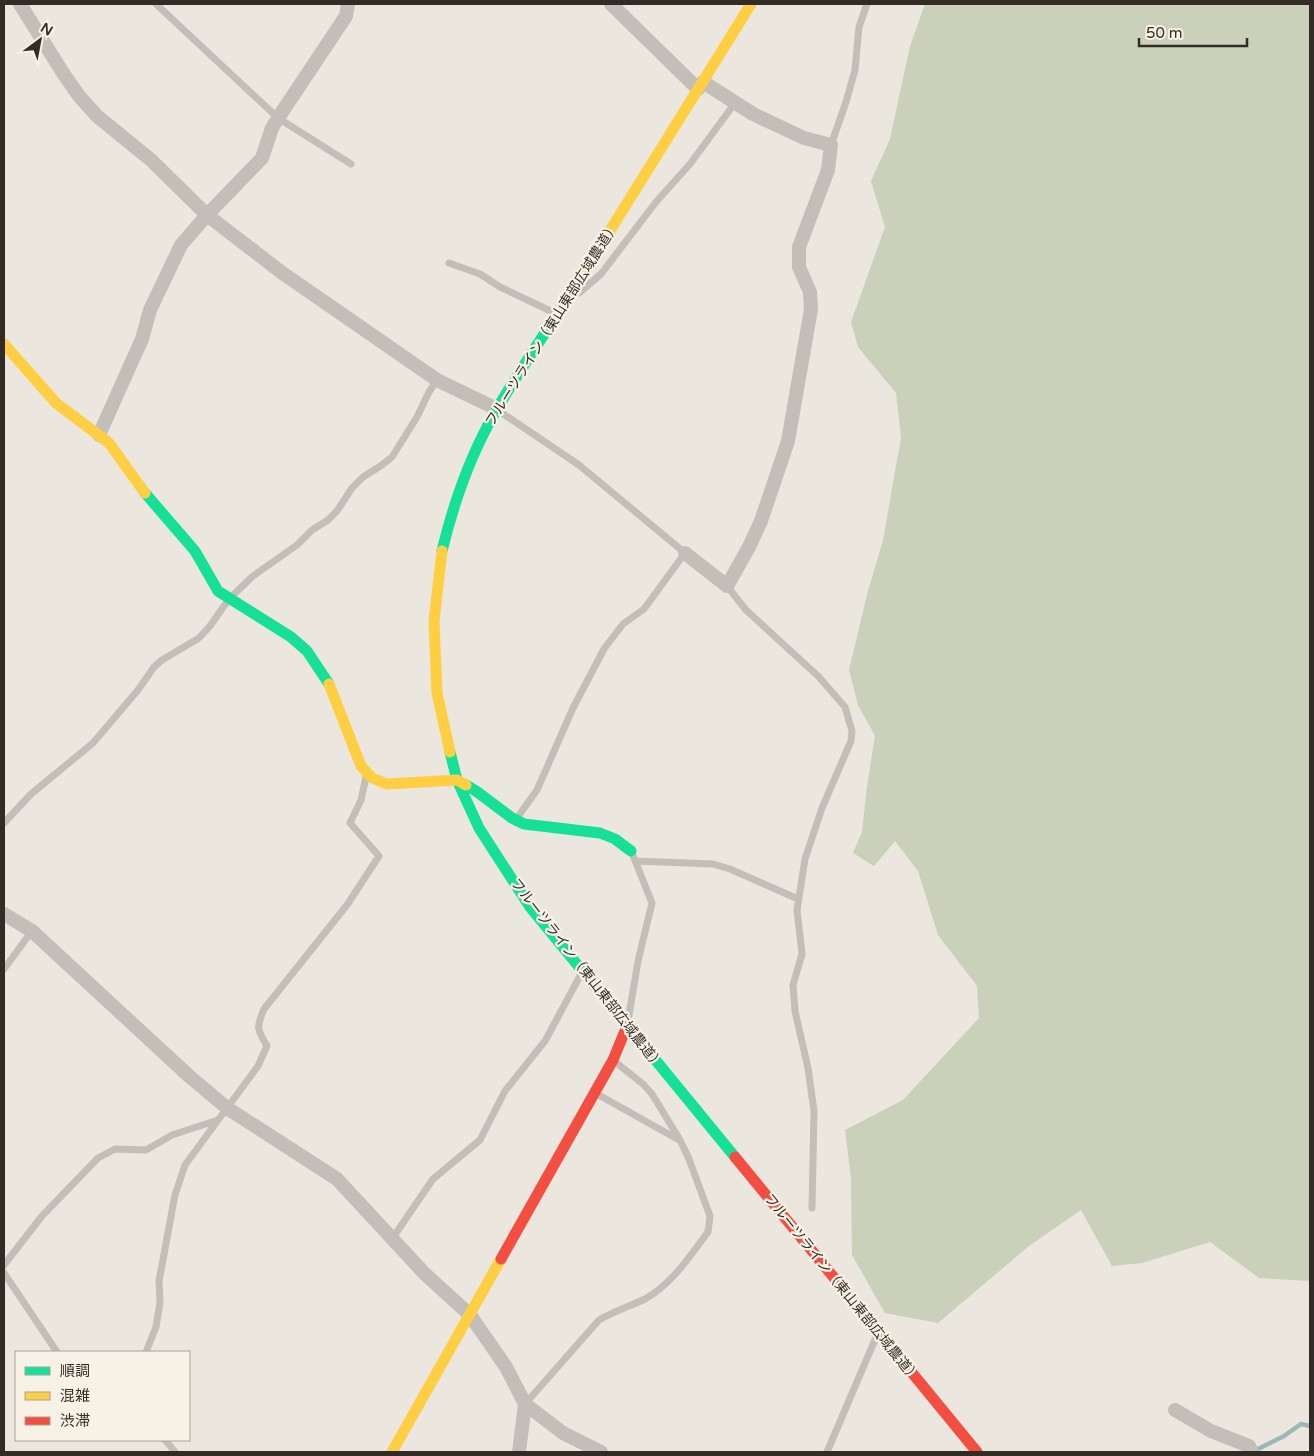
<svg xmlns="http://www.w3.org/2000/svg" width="1314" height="1456" font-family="'Varela Round','Noto Sans JP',sans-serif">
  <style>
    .green { fill: #cad0b9 }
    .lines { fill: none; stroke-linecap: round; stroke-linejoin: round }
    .stream { stroke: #9cb8ba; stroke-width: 4.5 }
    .lane { stroke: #c3beb8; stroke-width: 7 }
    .street { stroke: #c3beb8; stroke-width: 14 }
    .fast { stroke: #16e098; stroke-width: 11 }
    .slow { stroke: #ffcf43; stroke-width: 11 }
    .jam { stroke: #f24e42; stroke-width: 11 }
    .labels { text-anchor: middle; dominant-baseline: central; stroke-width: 4.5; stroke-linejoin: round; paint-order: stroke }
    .street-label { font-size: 14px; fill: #332c26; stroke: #f8f1e5 }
  </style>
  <rect width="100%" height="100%" fill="#ebe6de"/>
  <!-- green -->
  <path class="green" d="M925 4H1310V1281L1259 1278 1210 1242 1142 1263 1112 1266 1081 1210 1029 1246 938 1323 885 1313 852 1255 851 1178 845 1130 903 1100 979 1018 977 986 938 935 918 871 895 841 874 866 853 853 862 832 867 786 875 736 858 705 849 670 868 591 883 540 901 438 896 393 858 347 851 322 885 227 871 181 890 139 910 46Z"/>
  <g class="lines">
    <!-- stream -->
    <path class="stream" d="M1254 1451 1284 1436 1301 1424 1310 1426"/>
    <!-- lane -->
    <path class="lane" d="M156 4 278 118 351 164
      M831 145 846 102 855 70 859 27 867 4
      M449 263 480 274 500 287 557 314
      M579 293 601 274 656 202 690 164 735 103
      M499 411 579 465 685 553 644 609 623 624 604 649 573 708 537 790 517 818
      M727 586 746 610 818 676 845 707 852 731 851 741 822 808 805 859 797 910 802 954 793 985 795 1011 808 1068 814 1111 812 1208
      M4 823 31 794 93 743 138 690 154 667 162 660 199 638 210 626 229 599 253 576 297 545 312 530 328 520 337 511 352 488 363 477 382 465 392 457 417 417 429 392 437 380
      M635 861 713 864 730 869 798 899
      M4 969 32 931
      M628 1021 638 961 652 903 632 853
      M597 1094 679 1140
      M392 1239 433 1179 480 1140 505 1091 545 1041 581 974
      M4 1265 42 1216 98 1158 115 1149 146 1150 172 1135 218 1120
      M4 1273 57 1352
      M146 1352 156 1327 160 1302 159 1281 175 1195 185 1165 258 1066 267 1046C257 1029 256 1028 264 1009L347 905 379 856 350 823 361 800 366 777
      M525 1404 599 1320C614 1311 630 1306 645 1299 672 1284 690 1256 708 1232L710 1216 689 1159 680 1140 652 1094 643 1084 614 1061
      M165 1440 175 1452
      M827 1452 877 1335"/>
    <!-- street -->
    <path class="street" d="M20 4 63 73 79 96 97 116 151 160 207 215 281 272 437 380 497 409
      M611 4 698 89
      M99 435 142 339 150 310 181 245 207 215 262 158 272 128 278 118 346 16 348 4
      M685 553 727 586 749 547 761 521 788 441 811 309 810 292 799 267V247L828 170 831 145 804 138 753 114 703 82
      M4 914 32 931 189 1076 227 1108 337 1179 424 1273 470 1315 506 1367 525 1404 563 1433 601 1452
      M1175 1410 1211 1431 1249 1446 1252 1452
      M519 1452 525 1404"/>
    <!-- fast -->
    <path class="fast" d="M145 493 195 551 218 591 291 637 307 651 329 684
      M442 551C454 501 471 453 497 409 522 366 551 325 578 282
      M450 752 457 780 479 828 530 907 735 1157
      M466 785 476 791 512 818 524 824 600 833 615 839 631 851"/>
    <!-- slow -->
    <path class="slow" d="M578 282 751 4
      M4 344 56 403 109 443 145 493
      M442 551 434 621 437 693 450 752
      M329 684 361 766 372 778 387 784 457 780 466 785
      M392 1452 501 1259"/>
    <!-- jam -->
    <path class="jam" d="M735 1157 977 1452
      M501 1259 613 1060 627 1026"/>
  </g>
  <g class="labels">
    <!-- street labels -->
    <g class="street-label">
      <text transform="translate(552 324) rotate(-58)">フルーツライン（東山東部広域農道）</text>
      <text transform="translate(587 974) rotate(52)">フルーツライン（東山東部広域農道）</text>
      <text transform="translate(842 1288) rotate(51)">フルーツライン（東山東部広域農道）</text>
    </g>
  </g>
  <!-- border -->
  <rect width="1314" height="1456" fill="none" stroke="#332c26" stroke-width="10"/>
  <!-- legend -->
  <rect x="15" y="1351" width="175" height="90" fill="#f8f1e5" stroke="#a9a299"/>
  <rect x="25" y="1367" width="25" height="8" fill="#16e098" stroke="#a9a299"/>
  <text x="60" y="1376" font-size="15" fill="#332c26">順調</text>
  <rect x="25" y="1392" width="25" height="8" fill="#ffcf43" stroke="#a9a299"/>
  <text x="60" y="1401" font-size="15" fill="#332c26">混雑</text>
  <rect x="25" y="1417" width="25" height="8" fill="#f24e42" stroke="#a9a299"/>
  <text x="60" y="1426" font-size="15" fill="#332c26">渋滞</text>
  <!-- north arrow -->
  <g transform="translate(40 40) rotate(32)" stroke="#f8f1e5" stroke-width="4" paint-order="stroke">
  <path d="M0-4L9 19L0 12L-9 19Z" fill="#332c26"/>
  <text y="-8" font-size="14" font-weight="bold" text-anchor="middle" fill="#332c26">N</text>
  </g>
  <!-- scale -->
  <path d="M1139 38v8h108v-8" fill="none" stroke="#332c26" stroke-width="2.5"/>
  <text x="1146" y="38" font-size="15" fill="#332c26" stroke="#f8f1e5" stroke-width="4" paint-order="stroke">50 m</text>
</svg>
